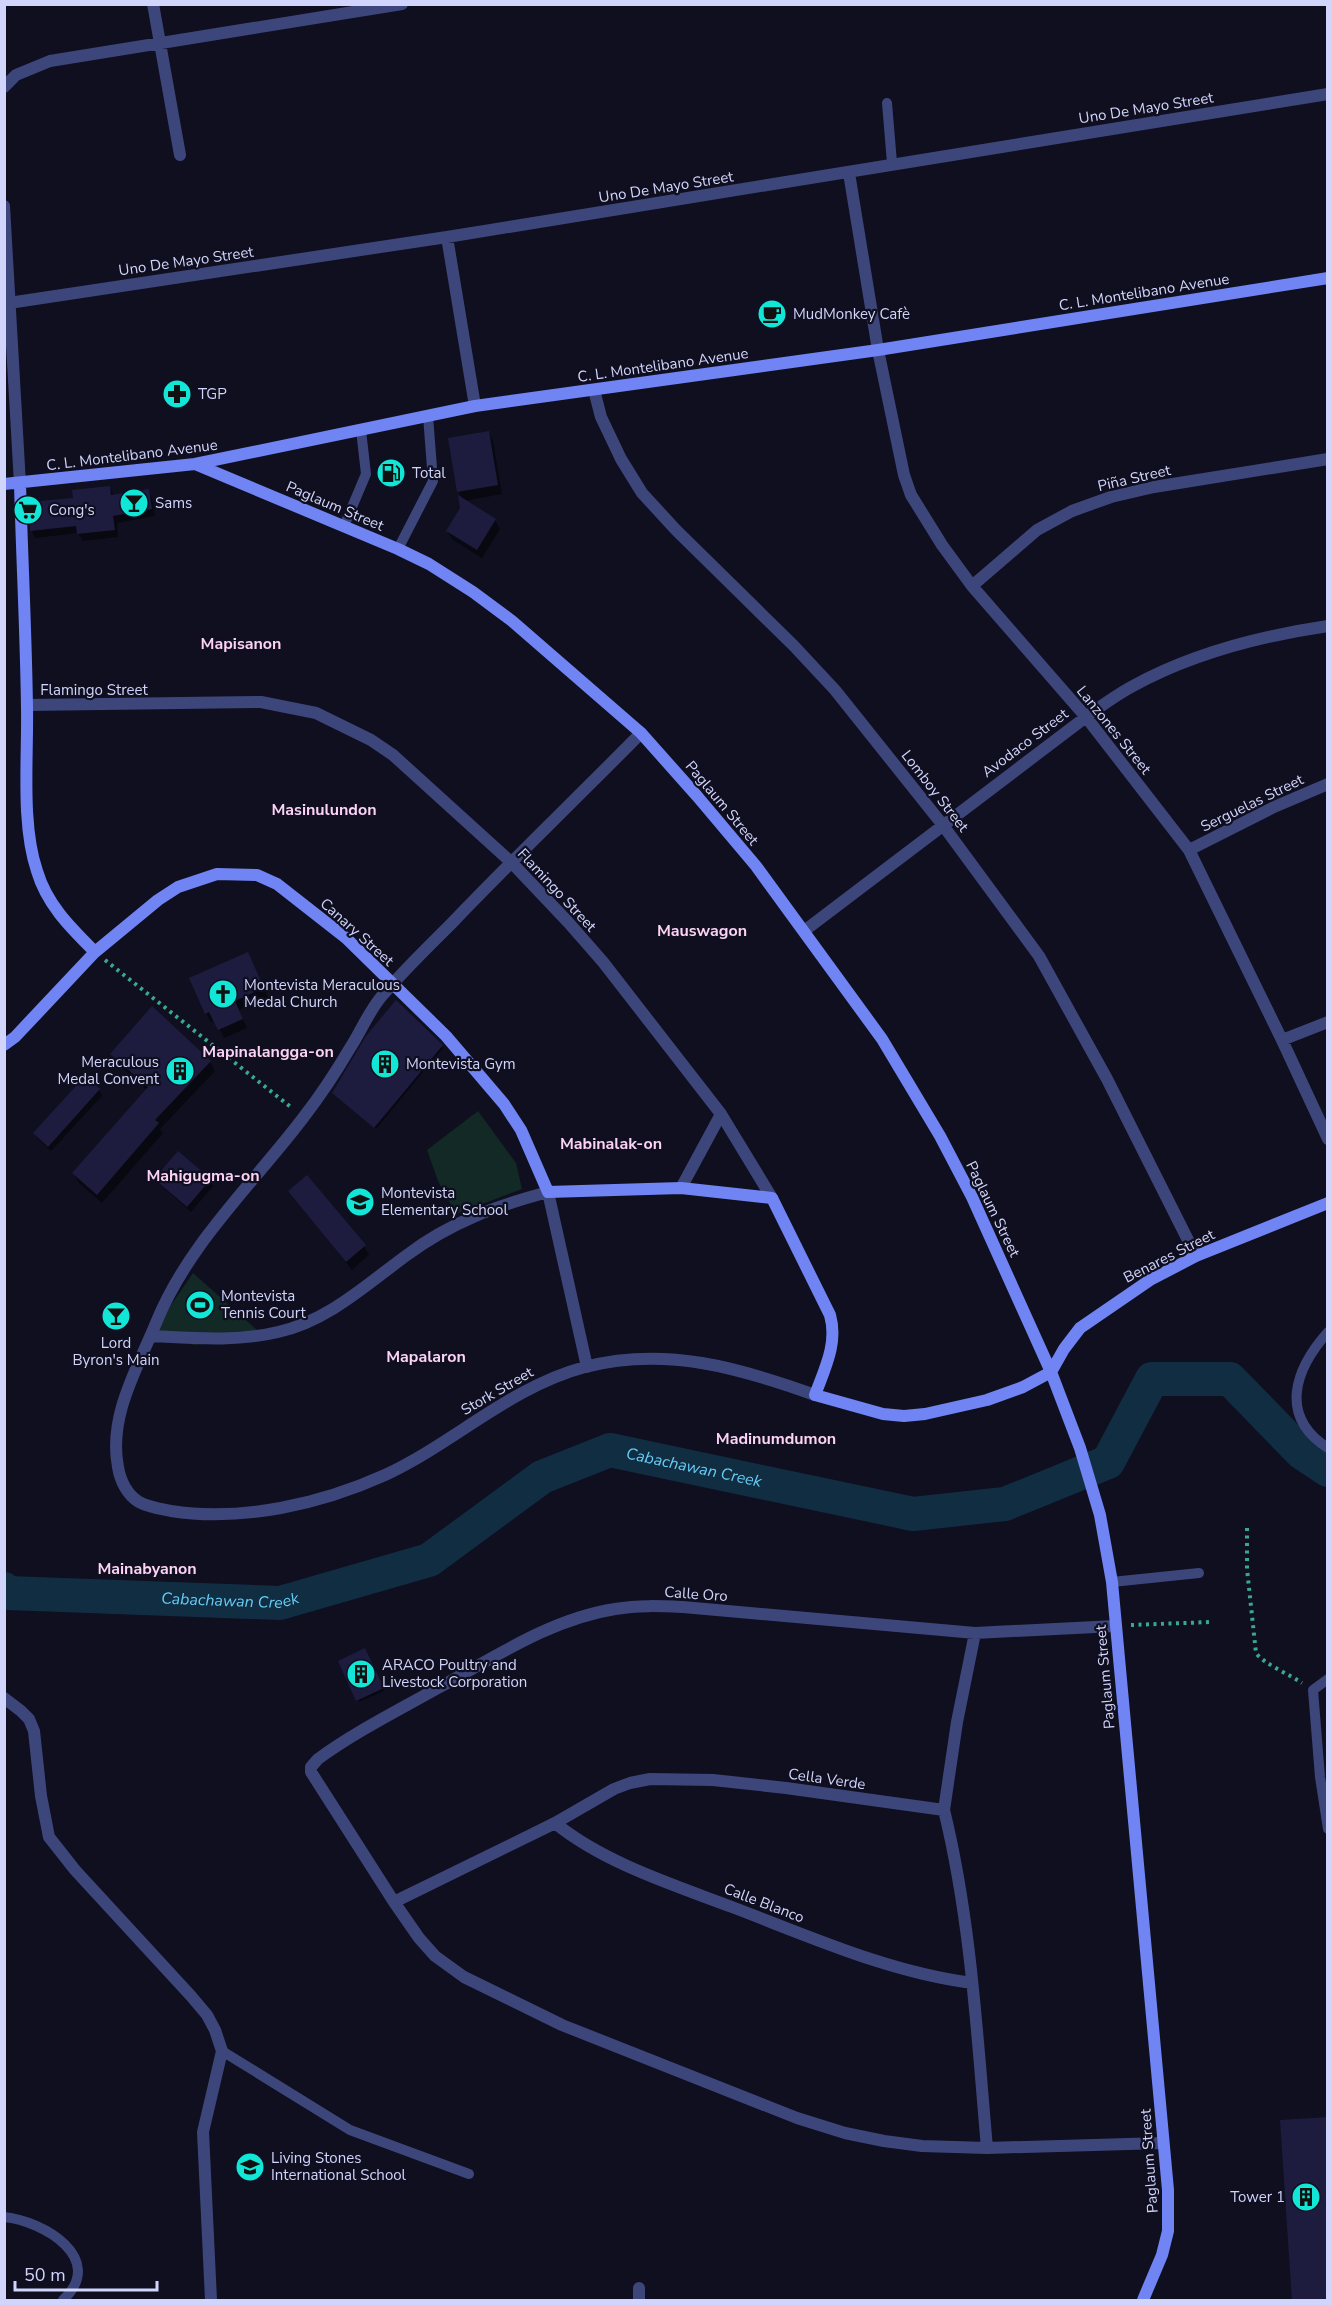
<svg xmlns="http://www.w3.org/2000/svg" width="1332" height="2305" font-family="'Nunito Sans',sans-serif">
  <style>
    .green { fill: #122925 }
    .shadow { fill: #0007 }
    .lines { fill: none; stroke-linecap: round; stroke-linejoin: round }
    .river { stroke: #112d42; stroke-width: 34 }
    .building { fill: #1d1c3f }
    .path { stroke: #37a98e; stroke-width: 4; stroke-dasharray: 3 4.5; stroke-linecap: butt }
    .lane { stroke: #3d467b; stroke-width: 10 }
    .street { stroke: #3d467b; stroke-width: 12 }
    .secondary { stroke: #7084f4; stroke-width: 12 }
    .labels { text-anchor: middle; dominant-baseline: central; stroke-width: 4.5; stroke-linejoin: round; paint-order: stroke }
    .street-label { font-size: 15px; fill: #d1d4fb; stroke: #0f0f20 }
    .poi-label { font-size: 15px; fill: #d1d4fb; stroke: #0f0f20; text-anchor: start }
    .neighbourhood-label { font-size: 16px; font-weight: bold; fill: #fcd3f4; stroke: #0f0f20 }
    .water-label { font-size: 16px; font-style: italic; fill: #67cbf3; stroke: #0f0f20 }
  </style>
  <rect width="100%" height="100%" fill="#0f0f20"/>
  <!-- green -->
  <path class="green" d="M478 1111 516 1163 522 1189 456 1214 438 1181 427 1150Z
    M193 1273 266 1338 195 1345 150 1336Z"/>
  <!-- shadow -->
  <path class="shadow" d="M488 432 493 441 502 494 464 501 458 492Z
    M110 488 114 495 148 491 152 498 155 516 117 523 118 537 83 541 78 533 35 538 31 530 75 499Z
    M495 520 500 529 482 558 453 540 447 531Z
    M248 954 268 997 239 1010 247 1028 224 1038 215 1020 211 1022 206 1013Z
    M441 1046 443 1048 376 1129 335 1095Z
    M112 1054 210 1062 215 1071 160 1129 163 1133 102 1203 79 1183 74 1174 147 1090 117 1063Z
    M99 1090 102 1096 51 1151 38 1139 35 1134Z
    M156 1179 210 1180 213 1186 191 1212 159 1184Z
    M289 1191 364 1246 369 1255 352 1270Z
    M365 1650 384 1691 359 1702 340 1661Z"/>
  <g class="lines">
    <!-- river -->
    <path class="river" id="s1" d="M4 1589 8 1593 280 1603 429 1560 542 1477 610 1450 913 1514 1005 1504 1108 1462 1152 1379H1230L1301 1452 1328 1470"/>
  </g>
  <!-- building -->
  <path class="building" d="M489 431 498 485 457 492 448 438Z
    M110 486 111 495 149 489 152 509 113 516 115 530 77 534 76 526 30 531 29 502 73 498 72 490Z
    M458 495 496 519 477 550 446 531 460 508Z
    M248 952 264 988 235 1001 243 1019 218 1030 209 1012 205 1014 189 978Z
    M396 1000 443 1045 374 1128 332 1093 366 1036Z
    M152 1006 211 1061 155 1120 159 1123 97 1195 72 1173 148 1087 110 1054Z
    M85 1076 100 1089 48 1147 33 1133Z
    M178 1151 211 1179 187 1207 154 1179Z
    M307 1175 366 1245 346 1262 288 1191Z
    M365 1648 384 1688 356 1701 338 1661Z
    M1328 2117V2301H1292L1280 2120Z"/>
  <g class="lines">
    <!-- path -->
    <path class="path" d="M105 960 292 1108
      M1247 1528V1569L1256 1653C1264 1664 1289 1674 1302 1683
      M1131 1625 1211 1622"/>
    <!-- lane -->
    <path class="lane" d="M887 103 892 163
      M344 526 366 474 361 430
      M398 549 433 481 428 416
      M1328 1332C1295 1369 1278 1416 1328 1448
      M1112 1582 1199 1573
      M1328 1679 1313 1690 1320 1777 1328 1829
      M222 2051 350 2130 469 2174
      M4 2217C44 2221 107 2259 63 2300"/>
    <!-- street -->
    <path class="street" d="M153 4 180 155
      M4 87 16 75 50 61 402 4
      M849 173 878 350 904 475 911 495 942 545 972 586 1086 717 1189 850 1282 1040 1328 1139
      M4 206 20 484
      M447 237 475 406
      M9 303 447 237 1328 94
      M594 390 601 417 621 459 642 493 676 530 794 646 835 690 942 824 1039 956 1107 1079 1196 1256
      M972 586 1037 530 1072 511 1111 497 1154 487 1328 459
      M27 705 261 702 316 713 371 740 393 755 511 862 568 922 603 962 721 1114 772 1198
      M641 733C578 797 513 859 451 924 427 948 402 972 381 997 368 1013 361 1031 350 1048 336 1072 320 1096 303 1118 252 1185 188 1244 156 1323 138 1367 108 1416 118 1467 120 1480 127 1495 139 1502 148 1507 161 1509 171 1511 242 1522 321 1504 385 1475 454 1443 510 1387 585 1367 665 1346 740 1368 815 1395
      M1189 850 1274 807 1328 784
      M804 931 1086 717C1101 706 1116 695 1133 686 1193 653 1260 636 1328 626
      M1282 1040 1328 1022
      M681 1188 721 1114
      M151 1336C193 1338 237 1342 278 1332 328 1321 367 1284 407 1255 451 1222 496 1206 548 1192L587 1367
      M1115 1626 975 1633 683 1607C660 1606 638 1605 615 1609 550 1619 492 1659 436 1689 397 1711 355 1732 318 1759L311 1767V1772L394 1902 419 1938 435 1956 464 1977 562 2025 797 2118 845 2133 884 2141 922 2146 987 2148 1163 2143
      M4 1698 21 1711 29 1719 34 1731 41 1796 49 1837 75 1870 191 1996 207 2015 215 2030 222 2051 203 2132 211 2300
      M944 1810 957 1722 975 1633
      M555 1823C604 1863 674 1885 732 1907 811 1937 888 1972 972 1983
      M394 1902 555 1823 614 1789 630 1783 650 1779 713 1780 786 1788 944 1810C971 1920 977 2035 987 2148
      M639 2288V2300"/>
    <!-- secondary -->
    <path class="secondary" d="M195 464 398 549 429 564 473 592 512 621 641 733 697 796 756 866 882 1039 940 1136 972 1197 1051 1372 1080 1448 1100 1515 1112 1582 1168 2190V2231L1162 2255 1143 2300
      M4 484 195 464 475 406 878 350 1328 278
      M20 484C22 558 26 633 27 708 28 758 21 824 37 871 47 905 71 928 95 952
      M4 1045 15 1037 95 952 158 900 178 887 217 874 257 875 277 884 346 938 446 1036 504 1104 521 1130 548 1192 681 1188 772 1198 830 1315C838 1343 825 1368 815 1395L883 1414 904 1416 925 1414 987 1400 1023 1387 1051 1372 1064 1349 1080 1328 1150 1280 1196 1256 1328 1203"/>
  </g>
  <!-- icons -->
  <defs>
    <g id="cafe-disc" transform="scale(1.5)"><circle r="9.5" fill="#12e7d7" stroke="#0f0f20"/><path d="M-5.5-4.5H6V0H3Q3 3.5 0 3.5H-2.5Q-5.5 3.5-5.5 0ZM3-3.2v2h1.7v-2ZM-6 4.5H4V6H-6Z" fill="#111"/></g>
    <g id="pharmacy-disc" transform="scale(1.5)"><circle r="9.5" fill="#12e7d7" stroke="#0f0f20"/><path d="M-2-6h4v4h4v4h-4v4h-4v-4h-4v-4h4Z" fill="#111"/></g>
    <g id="fuel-disc" transform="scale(1.5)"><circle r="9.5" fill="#12e7d7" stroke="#0f0f20"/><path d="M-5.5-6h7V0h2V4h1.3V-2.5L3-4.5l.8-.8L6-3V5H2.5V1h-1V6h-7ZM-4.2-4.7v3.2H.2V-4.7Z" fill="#111"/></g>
    <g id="bar-disc" transform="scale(1.5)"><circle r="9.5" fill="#12e7d7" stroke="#0f0f20"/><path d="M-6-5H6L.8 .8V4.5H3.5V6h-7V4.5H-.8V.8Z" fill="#111"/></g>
    <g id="supermarket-disc" transform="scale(1.5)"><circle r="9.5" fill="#12e7d7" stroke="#0f0f20"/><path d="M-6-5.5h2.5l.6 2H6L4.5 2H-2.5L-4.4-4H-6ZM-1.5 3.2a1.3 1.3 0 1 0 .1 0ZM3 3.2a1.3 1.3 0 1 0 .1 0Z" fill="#111"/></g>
    <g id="church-disc" transform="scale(1.5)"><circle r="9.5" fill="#12e7d7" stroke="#0f0f20"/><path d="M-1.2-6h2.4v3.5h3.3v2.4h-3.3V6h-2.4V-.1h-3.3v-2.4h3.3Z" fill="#111"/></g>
    <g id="building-disc" transform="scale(1.5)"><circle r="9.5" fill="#12e7d7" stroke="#0f0f20"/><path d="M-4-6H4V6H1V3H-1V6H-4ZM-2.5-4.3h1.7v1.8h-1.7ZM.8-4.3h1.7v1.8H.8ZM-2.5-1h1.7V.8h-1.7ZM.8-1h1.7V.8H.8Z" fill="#111"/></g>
    <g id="school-disc" transform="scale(1.5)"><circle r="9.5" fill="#12e7d7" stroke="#0f0f20"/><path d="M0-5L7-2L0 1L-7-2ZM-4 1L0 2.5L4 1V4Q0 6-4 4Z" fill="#111"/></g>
    <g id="stadium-disc" transform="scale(1.5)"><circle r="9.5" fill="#12e7d7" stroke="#0f0f20"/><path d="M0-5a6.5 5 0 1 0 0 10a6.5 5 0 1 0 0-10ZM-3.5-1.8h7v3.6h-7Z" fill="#111"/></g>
  </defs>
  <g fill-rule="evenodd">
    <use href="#cafe-disc" x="772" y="314"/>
    <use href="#pharmacy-disc" x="177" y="394"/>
    <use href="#fuel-disc" x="391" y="473"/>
    <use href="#bar-disc" x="134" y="503"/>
    <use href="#supermarket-disc" x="28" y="510"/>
    <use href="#church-disc" x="223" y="994"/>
    <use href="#building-disc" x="385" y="1064"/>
    <use href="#building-disc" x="180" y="1071"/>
    <use href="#school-disc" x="360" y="1202"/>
    <use href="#stadium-disc" x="200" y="1305"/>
    <use href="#bar-disc" x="116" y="1316"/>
    <use href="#building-disc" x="361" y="1674"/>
    <use href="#school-disc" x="250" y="2167"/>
    <use href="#building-disc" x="1306" y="2197"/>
  </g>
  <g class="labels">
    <!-- street labels -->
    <g class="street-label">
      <text transform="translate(1146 108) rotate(-9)">Uno De Mayo Street</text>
      <text transform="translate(666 187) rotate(-9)">Uno De Mayo Street</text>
      <text transform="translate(186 261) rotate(-8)">Uno De Mayo Street</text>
      <text transform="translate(1144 292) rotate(-9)">C. L. Montelibano Avenue</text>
      <text transform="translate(663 365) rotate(-8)">C. L. Montelibano Avenue</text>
      <text transform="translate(132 455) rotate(-7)">C. L. Montelibano Avenue</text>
      <text transform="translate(1134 478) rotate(-13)">Piña Street</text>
      <text transform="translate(335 506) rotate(23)">Paglaum Street</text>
      <text x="94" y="690">Flamingo Street</text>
      <text transform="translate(1114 730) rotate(51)">Lanzones Street</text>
      <text transform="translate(1025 743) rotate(-37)">Avodaco Street</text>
      <text transform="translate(935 791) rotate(52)">Lomboy Street</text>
      <text transform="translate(722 803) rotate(50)">Paglaum Street</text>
      <text transform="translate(1252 803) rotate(-26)">Serguelas Street</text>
      <text transform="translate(557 890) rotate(47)">Flamingo Street</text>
      <text transform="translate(357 932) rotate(42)">Canary Street</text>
      <text transform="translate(993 1209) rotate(64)">Paglaum Street</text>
      <text transform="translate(1169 1256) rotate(-27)">Benares Street</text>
      <text transform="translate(497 1391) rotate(-30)">Stork Street</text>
      <text transform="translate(696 1594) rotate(4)">Calle Oro</text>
      <text transform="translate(1105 1677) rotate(-95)">Paglaum Street</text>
      <text transform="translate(827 1779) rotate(8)">Cella Verde</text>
      <text transform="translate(764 1903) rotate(21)">Calle Blanco</text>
      <text transform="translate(1149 2161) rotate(-94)">Paglaum Street</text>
    </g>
    <!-- poi labels -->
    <g class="poi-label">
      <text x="793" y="314">MudMonkey Cafè</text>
      <text x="198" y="394">TGP</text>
      <text x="412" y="473">Total</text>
      <text x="155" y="503">Sams</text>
      <text x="49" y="510">Cong's</text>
      <text x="244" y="985">Montevista Meraculous<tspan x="244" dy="17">Medal Church</tspan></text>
      <text x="159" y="1062" text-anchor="end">Meraculous<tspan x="159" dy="17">Medal Convent</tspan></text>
      <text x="406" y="1064">Montevista Gym</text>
      <text x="381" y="1193">Montevista<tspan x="381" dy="17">Elementary School</tspan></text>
      <text x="221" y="1296">Montevista<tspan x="221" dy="17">Tennis Court</tspan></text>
      <text x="116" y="1343" text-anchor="middle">Lord<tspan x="116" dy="17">Byron's Main</tspan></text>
      <text x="382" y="1665">ARACO Poultry and<tspan x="382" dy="17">Livestock Corporation</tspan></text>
      <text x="271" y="2158">Living Stones<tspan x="271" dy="17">International School</tspan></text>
      <text x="1285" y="2197" text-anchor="end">Tower 1</text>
    </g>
    <!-- neighbourhood labels -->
    <g class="neighbourhood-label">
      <text x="241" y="644">Mapisanon</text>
      <text x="324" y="810">Masinulundon</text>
      <text x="702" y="931">Mauswagon</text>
      <text x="268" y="1052">Mapinalangga-on</text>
      <text x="611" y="1144">Mabinalak-on</text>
      <text x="203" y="1176">Mahigugma-on</text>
      <text x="426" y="1357">Mapalaron</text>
      <text x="776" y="1439">Madinumdumon</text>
      <text x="147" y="1569">Mainabyanon</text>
    </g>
    <!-- water labels -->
    <g class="water-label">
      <text stroke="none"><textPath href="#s1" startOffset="732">Cabachawan Creek</textPath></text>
      <text stroke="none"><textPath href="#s1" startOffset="228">Cabachawan Creek</textPath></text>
    </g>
  </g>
  <!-- border -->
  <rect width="1332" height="2305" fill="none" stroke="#d1d4fb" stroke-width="12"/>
  <!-- scale -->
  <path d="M15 2281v9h142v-9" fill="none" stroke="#d1d4fb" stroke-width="3"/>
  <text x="24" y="2281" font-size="18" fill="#d1d4fb" stroke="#0f0f20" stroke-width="4.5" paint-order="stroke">50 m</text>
</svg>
